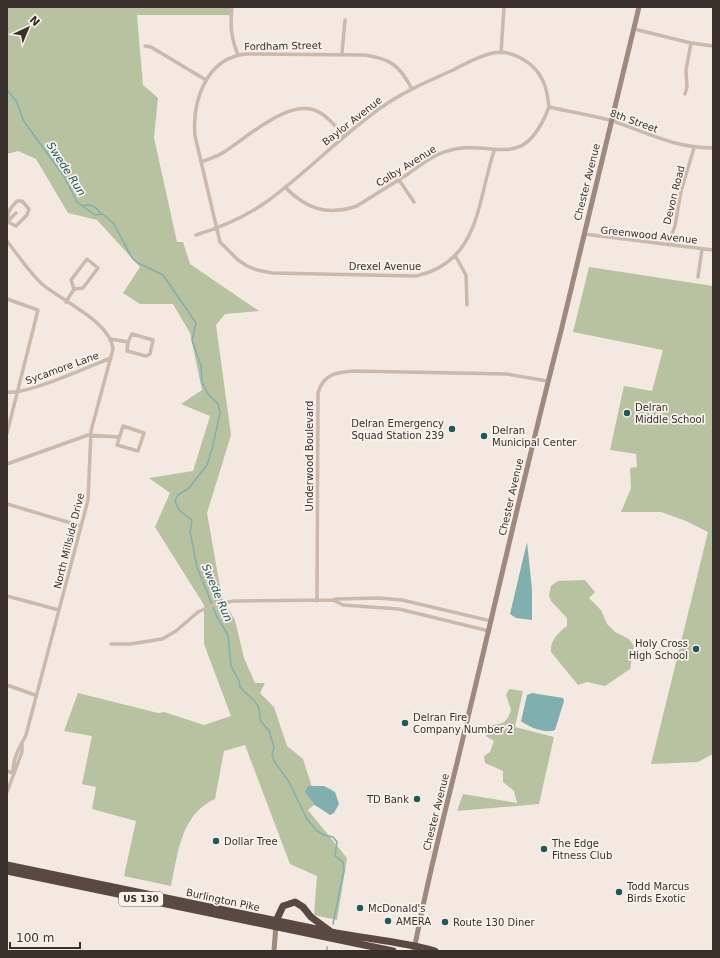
<svg xmlns="http://www.w3.org/2000/svg" width="720" height="958" font-family="'DejaVu Sans',sans-serif">
  <style>
    .green { fill: #b7c2a0 }
    .water { fill: #80afaf }
    .lines { fill: none; stroke-linecap: round; stroke-linejoin: round }
    .stream { stroke: #80afaf; stroke-width: 1.5 }
    .street { stroke: #cbb9ac; stroke-width: 3.5 }
    .secondary { stroke: #9f887d; stroke-width: 5 }
    .highway { stroke: #5a4942; stroke-width: 7 }
    .poi-dot { fill: #21585a; stroke: #faf3ed; stroke-width: 1.5 }
    .labels { text-anchor: middle; dominant-baseline: central; stroke-width: 3.5; stroke-linejoin: round; paint-order: stroke }
    .shield { fill: #faf3ed; stroke: #736a65; stroke-width: 1 }
    .shield-label { font-size: 9px; font-weight: bold; fill: #392f2b }
    .street-label { font-size: 10px; fill: #392f2b; stroke: #faf3ed }
    .poi-label { font-size: 10px; fill: #392f2b; stroke: #faf3ed; text-anchor: start }
    .water-label { font-size: 11px; font-style: italic; fill: #21585a; stroke: #faf3ed }
  </style>
  <rect width="100%" height="100%" fill="#f3e9e0"/>
  <!-- green -->
  <path class="green" d="M7 7H230V15H137L143 85 158 98 154 138 177 242H183L190 264 259 311 225 314 216 325 231 435 207 513 222 598 235 620 244 658 255 683H265L260 693 274 707 287 746 303 759 312 787 331 789 332 814 314 805 308 810 347 858 337 920 314 915 317 876 290 864 245 745 224 751 215 799C181 814 178 853 171 886L124 876 136 821 92 809 96 787 82 784 92 736 64 731 78 693 158 713 164 712 204 725 231 716 204 644V605L155 527 170 493 149 478 193 471 210 416 181 404 202 390 190 333 173 304H140L123 293 140 267 97 220 68 213 36 159 18 151 7 154Z
    M589 267 713 286V754L698 762 651 764 708 532 686 521 661 512H621L631 488 630 468 637 467 636 454 610 450 624 386 652 391 663 350 573 332Z
    M585 580 595 592 589 598 601 610 607 624 615 632 629 639 634 646 630 669 605 686 587 682 578 685 551 652C550 640 558 633 567 626V618L551 601 549 595 551 586 558 581Z
    M509 689 523 691 515 727 554 737 539 804 457 811 463 794 517 803 514 791 503 782V771L485 763 484 756 490 752 494 741 486 736 490 725C504 725 507 722 511 710L506 695Z"/>
  <!-- water -->
  <path class="water" d="M527 542 532 589V620L516 618 510 614Z
    M532 693 563 698 564 701 555 730C546 734 528 727 521 721L527 695Z
    M308 786H324L335 792 339 804 334 813 330 815 315 805 305 792Z"/>
  <g class="lines">
    <!-- stream -->
    <path class="stream" d="M7 90 17 102 23 120 65 178 77 202 95 215 103 214 114 224 132 258 138 263 163 275 196 323 192 340 201 366 202 382 208 394 218 404 220 413 212 449 207 465 189 488 178 495 175 501 179 510 192 520 190 532 197 567 217 617 228 635 231 666 239 681 240 687C252 701 260 699 260 720L269 731 274 747 272 755 274 761 289 782 307 819 317 831 324 835 333 837 337 842 335 856 343 862 344 870 333 924
      M83 206C91 203 98 208 101 214
      M327 951V947"/>
    <!-- street -->
    <path class="street" d="M232 7C230 25 231 38 238 55
      M634 29 691 43 713 46
      M145 46 151 47 206 80
      M342 53 345 20
      M501 53 504 7
      M412 89C399 65 391 59 365 55L246 54C206 58 192 101 195 136L220 242 237 259 247 266 257 270 272 273 416 276C480 262 477 202 494 151
      M685 94 687 87 686 70 691 43
      M549 107C570 112 592 115 613 121 648 133 675 148 713 148
      M201 162C208 159 217 157 224 152 247 138 293 93 322 114 331 120 337 128 344 136
      M399 180 414 202
      M285 187C306 209 327 216 357 206 374 195 391 185 408 174 418 167 428 159 439 154 489 132 521 180 549 107
      M17 201H22L29 209 27 215 16 226 8 222C6 212 11 208 17 201Z
      M7 222 16 213
      M584 234 713 250
      M196 235C222 227 246 217 269 200 307 172 340 137 379 109 401 93 426 82 451 71 465 64 478 56 493 53 512 49 535 63 543 81 547 89 548 98 549 107
      M7 241C18 255 29 272 42 284 62 301 111 322 113 349L91 431 88 500 26 735C19 749 13 757 13 773
      M668 245 675 226 681 191 694 148
      M456 257 466 275 467 305
      M698 277 702 249
      M7 299 38 310 7 433
      M66 302 74 289 83 288 98 268 87 259 71 280 74 289
      M132 334 153 340 150 354 146 356 127 351 128 342Z
      M111 339 128 342
      M7 392C27 395 90 366 111 358
      M123 426 144 433 138 451 117 445Z
      M7 464 88 435 118 437
      M7 504 81 526
      M7 596 59 610
      M333 600 343 605 399 609 489 631
      M317 601 318 393C323 374 337 372 354 371L507 374 547 381
      M111 644H130L162 639 176 631 198 612 216 604 234 601 333 600 337 599 378 598 402 600 491 621
      M7 685 35 695
      M7 771 13 773
      M7 792 22 752V744"/>
    <!-- secondary -->
    <path class="secondary" d="M274 951 276 924
      M414 951C428 872 450 795 468 717 499 588 528 459 561 331L639 7"/>
    <!-- highway -->
    <path class="highway" d="M7 865 336 933C369 939 403 942 435 951
      M7 871 393 951
      M276 921 283 906 295 902 303 907 311 917 330 931"/>
  </g>
  <!-- markers -->
  <g class="poi-dot">
    <circle cx="627" cy="413" r="4"/>
    <circle cx="452" cy="429" r="4"/>
    <circle cx="484" cy="436" r="4"/>
    <circle cx="696" cy="649" r="4"/>
    <circle cx="405" cy="723" r="4"/>
    <circle cx="417" cy="799" r="4"/>
    <circle cx="216" cy="841" r="4"/>
    <circle cx="544" cy="849" r="4"/>
    <circle cx="619" cy="892" r="4"/>
    <circle cx="360" cy="908" r="4"/>
    <circle cx="388" cy="921" r="4"/>
    <circle cx="445" cy="922" r="4"/>
  </g>
  <g class="labels">
    <!-- shield labels -->
    <rect class="shield" x="119" y="892" width="44" height="14" rx="3"/>
    <g class="shield-label">
      <text x="141" y="899">US 130</text>
    </g>
    <!-- street labels -->
    <g class="street-label">
      <text transform="translate(283 46) rotate(-1)">Fordham Street</text>
      <text transform="translate(352 121) rotate(-38)">Baylor Avenue</text>
      <text transform="translate(634 121) rotate(20)">8th Street</text>
      <text transform="translate(406 166) rotate(-32)">Colby Avenue</text>
      <text transform="translate(587 182) rotate(-76)">Chester Avenue</text>
      <text transform="translate(674 195) rotate(-76)">Devon Road</text>
      <text transform="translate(649 235) rotate(6)">Greenwood Avenue</text>
      <text x="385" y="266">Drexel Avenue</text>
      <text transform="translate(62 368) rotate(-20)">Sycamore Lane</text>
      <text transform="translate(309 456) rotate(-90)">Underwood Boulevard</text>
      <text transform="translate(511 497) rotate(-77)">Chester Avenue</text>
      <text transform="translate(69 541) rotate(-76)">North Millside Drive</text>
      <text transform="translate(436 812) rotate(-76)">Chester Avenue</text>
      <text transform="translate(223 900) rotate(12)">Burlington Pike</text>
    </g>
    <!-- poi labels -->
    <g class="poi-label">
      <text x="635" y="407">Delran<tspan x="635" dy="12">Middle School</tspan></text>
      <text x="444" y="423" text-anchor="end">Delran Emergency<tspan x="444" dy="12">Squad Station 239</tspan></text>
      <text x="492" y="430">Delran<tspan x="492" dy="12">Municipal Center</tspan></text>
      <text x="688" y="643" text-anchor="end">Holy Cross<tspan x="688" dy="12">High School</tspan></text>
      <text x="413" y="717">Delran Fire<tspan x="413" dy="12">Company Number 2</tspan></text>
      <text x="409" y="799" text-anchor="end">TD Bank</text>
      <text x="224" y="841">Dollar Tree</text>
      <text x="552" y="843">The Edge<tspan x="552" dy="12">Fitness Club</tspan></text>
      <text x="627" y="886">Todd Marcus<tspan x="627" dy="12">Birds Exotic</tspan></text>
      <text x="368" y="908">McDonald's</text>
      <text x="396" y="921">AMERA</text>
      <text x="453" y="922">Route 130 Diner</text>
    </g>
    <!-- water labels -->
    <g class="water-label">
      <text transform="translate(66 169) rotate(57)">Swede Run</text>
      <text transform="translate(217 593) rotate(67)">Swede Run</text>
    </g>
  </g>
  <!-- border -->
  <rect width="720" height="958" fill="none" stroke="#392f2b" stroke-width="16"/>
  <!-- north arrow -->
  <g transform="translate(28 28) rotate(44)" stroke="#faf3ed" stroke-width="3" paint-order="stroke">
  <path d="M0-3L7 15L0 10L-7 15Z" fill="#392f2b"/>
  <text y="-6" font-size="11" font-weight="bold" text-anchor="middle" fill="#392f2b">N</text>
  </g>
  <!-- scale -->
  <path d="M10 942v6h70v-6" fill="none" stroke="#392f2b" stroke-width="2"/>
  <text x="16" y="942" font-size="12" fill="#392f2b" stroke="#faf3ed" stroke-width="3" paint-order="stroke">100 m</text>
</svg>
